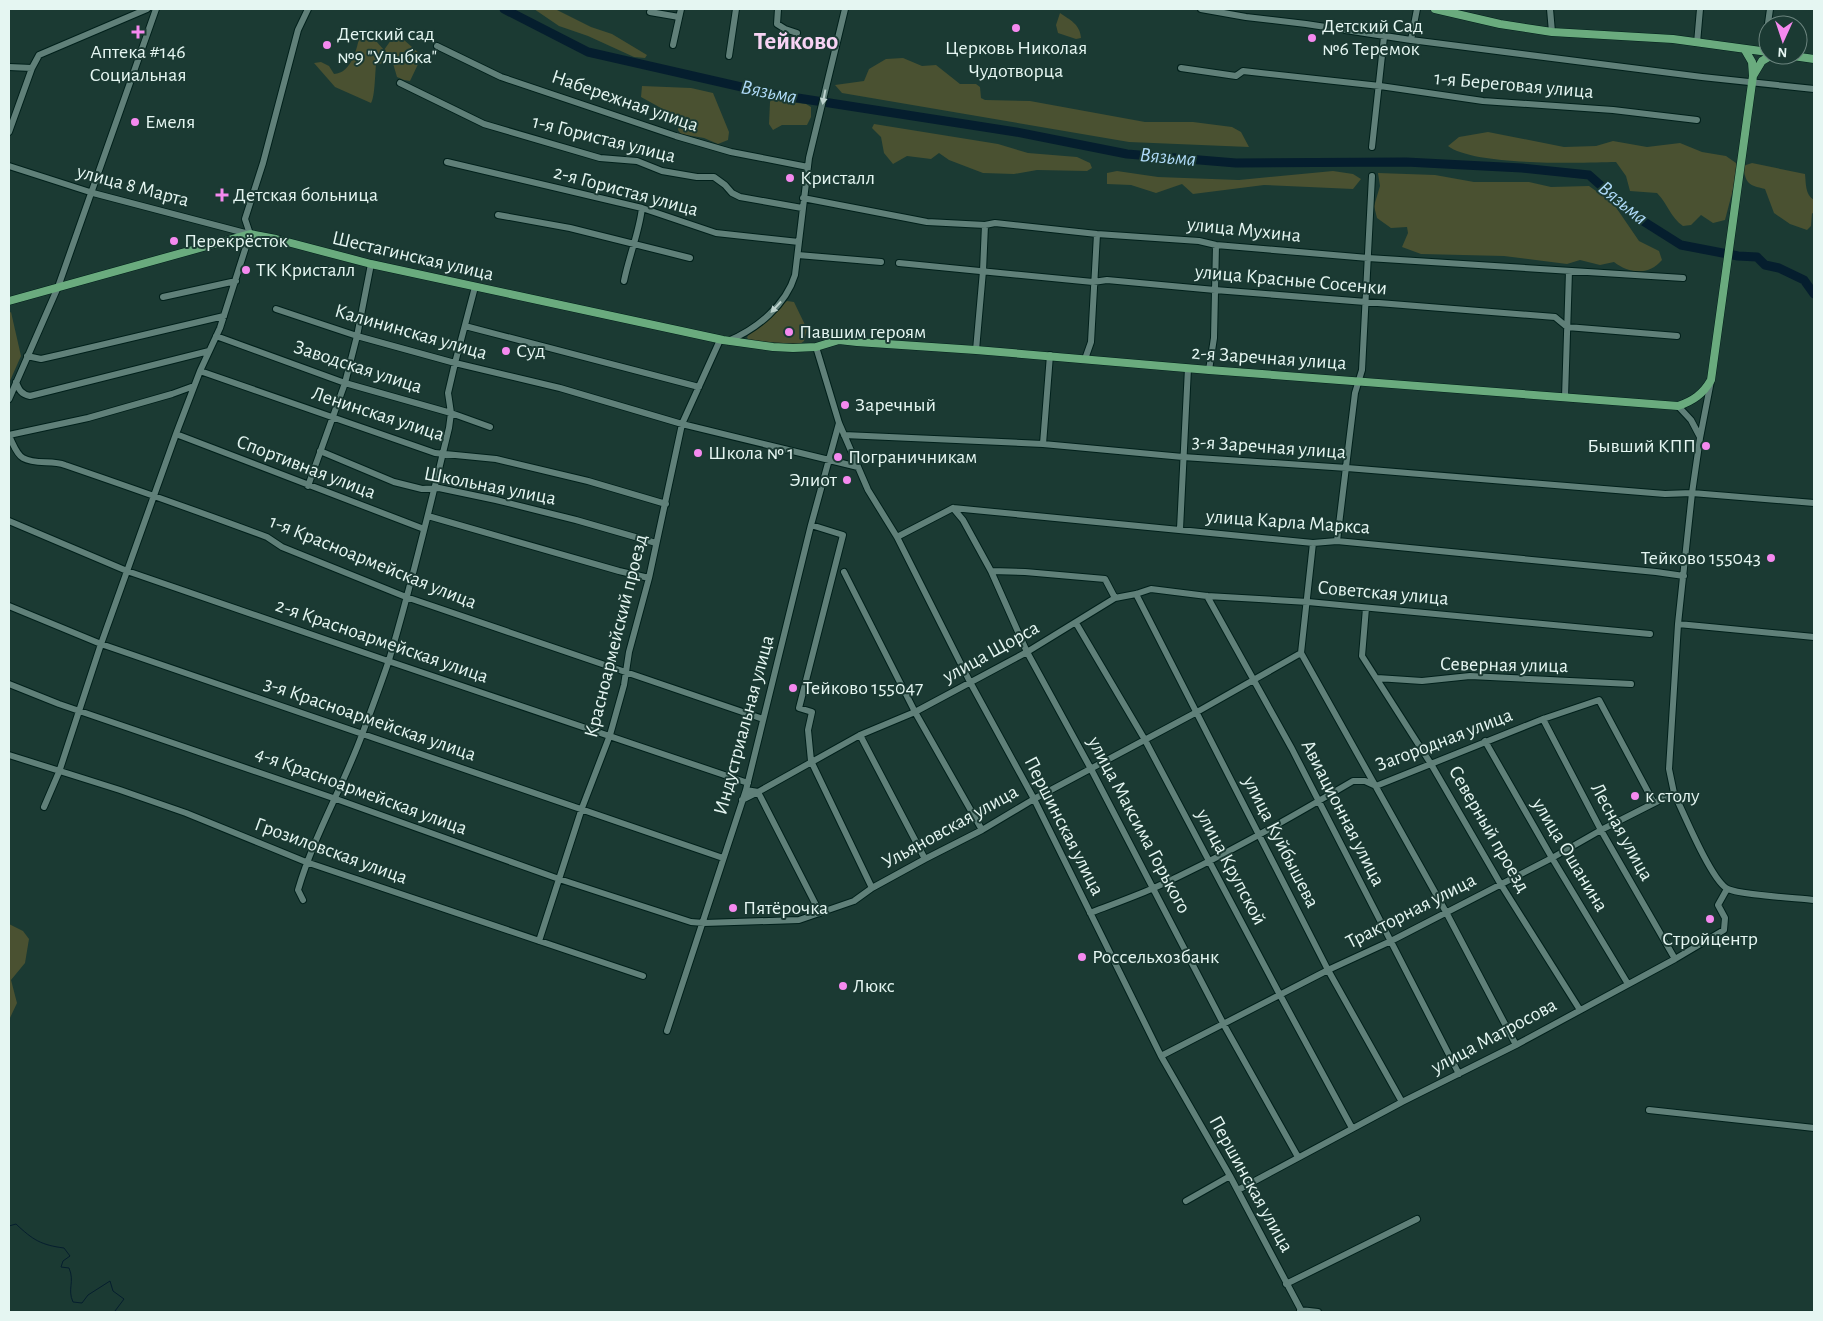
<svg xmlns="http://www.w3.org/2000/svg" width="1823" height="1321" font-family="'Alegreya Sans',sans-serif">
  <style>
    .green { fill: #4a5131 }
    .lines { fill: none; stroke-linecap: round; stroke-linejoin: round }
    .stream { stroke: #051e2e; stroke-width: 1 }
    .river { stroke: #051e2e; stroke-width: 9 }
    .minor-casing { stroke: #01201b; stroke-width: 8 }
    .major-casing { stroke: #01201b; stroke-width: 9 }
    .minor { stroke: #608079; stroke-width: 6 }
    .major { stroke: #6aab7e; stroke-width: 8 }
    .oneway { fill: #bdd3ce }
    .poi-dot { fill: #f589ef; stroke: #1b3a33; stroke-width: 2 }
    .labels { text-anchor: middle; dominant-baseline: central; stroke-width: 4; stroke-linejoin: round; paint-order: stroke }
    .poi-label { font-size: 20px; fill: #e5f6f2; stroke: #1b3a33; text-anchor: start }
    .street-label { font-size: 20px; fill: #e5f6f2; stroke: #1b3a33 }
    .water-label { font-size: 21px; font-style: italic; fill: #afdaf8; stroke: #1b3a33 }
    .district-label { font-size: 25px; font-weight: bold; fill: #f8d3f4; stroke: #1b3a33 }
  </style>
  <rect width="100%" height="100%" fill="#1b3a33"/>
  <!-- green -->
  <path class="green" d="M534 9H555L591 27 612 34 647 55 645 58 634 57 588 36 559 26Z
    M1060 13C1070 20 1080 24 1081 38L1076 39 1058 33 1056 25Z
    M396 33 420 54V60L410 81 404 80 397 77 392 60 376 65C375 73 375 97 371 103L335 87 314 63 321 62 329 66 334 74C352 73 357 48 360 34L376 41 384 50Z
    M903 58 922 66 936 65 960 84H976L980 87 981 98 985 100 1030 101 1145 122H1193L1232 127 1241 132 1249 147 1129 142 842 93 835 85 864 81 869 69 886 59Z
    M642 86 691 88 713 93 729 132 728 140 718 144 704 138 681 134 678 130 679 118 641 97Z
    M771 100 806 104 811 107V117L807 125H782L773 130 769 124 770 102Z
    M874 124 998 144 1028 153 1077 157 1090 163 1092 168 1087 171 1037 170 1014 174 983 173 949 160 939 153 931 159 907 156 893 164 884 153 881 137 872 128Z
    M1488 132 1564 147 1596 146 1613 141 1647 147 1680 143 1702 152 1726 156 1736 163 1737 174 1725 220 1713 223 1701 215 1691 225 1683 226C1670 217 1668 204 1657 193L1630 191 1626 176 1616 162C1581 163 1474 166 1448 146L1459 137Z
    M1752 163 1805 174C1806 183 1805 195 1814 200V214L1812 213 1811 226 1807 230 1790 224 1774 213 1765 189C1748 185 1746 184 1743 166Z
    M1117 171 1158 177 1239 180 1333 171 1353 174 1361 179 1353 189 1264 185 1193 194 1182 184 1156 193 1131 185 1107 184V173Z
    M1378 173 1435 175 1474 182H1529L1551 187 1589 186 1613 203 1639 241 1659 251 1662 260C1648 276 1630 274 1614 262L1600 265 1580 260 1567 264 1504 256 1421 254 1402 247 1408 233 1407 227 1391 228 1377 218 1374 206 1380 186Z
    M787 301 794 302 807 329 804 341 800 344 751 341 747 338 749 332Z
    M11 312 21 356 9 383V313Z
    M9 924 23 931 29 939 25 963 11 980 17 1003 9 1020Z"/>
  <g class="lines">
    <!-- stream -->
    <path class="stream" d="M9 1226 16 1224C33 1240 41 1245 64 1248L70 1256 63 1261 61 1267 69 1268C75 1282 67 1289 73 1302L82 1303 88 1295 110 1281 113 1291 124 1299 115 1311 119 1312"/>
    <!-- river -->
    <path class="river" d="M504 9 588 52 772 94 1016 132 1127 154 1236 163 1406 162 1522 168 1589 175 1635 216 1681 245 1738 256 1757 257 1765 265 1779 268 1804 280 1814 294"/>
    <!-- minor casing -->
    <g class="minor-casing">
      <path id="minor" d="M778 9 777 24 785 29 797 33
        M1201 9 1246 17 1306 24 1411 40 1702 77 1814 89
        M1550 9 1552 32
        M650 12 679 17
        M1411 40 1417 9
        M1697 43 1700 9
        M673 45 681 9
        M437 46 501 77 676 136 731 152 808 167
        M1764 52 1770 9
        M729 56 736 9
        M9 67 32 68 39 55 147 9
        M1181 68 1236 76 1243 71 1380 86 1483 101 1613 110 1697 120
        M400 83 484 124 600 158 637 161 662 171 697 177H714L725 185 732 193 740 197 802 208
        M9 132 32 68
        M1372 147 1384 37
        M447 162 642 208 716 233 799 242
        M9 166 93 193 249 234
        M803 198 927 222 985 225 995 223 1097 234 1199 241 1216 245 1368 258 1683 278
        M498 215 570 228 690 258
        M250 234 245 219 263 163 298 30 308 9
        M798 255 881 262
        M899 263 1093 282 1107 280 1215 290 1555 317 1567 327 1677 336
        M624 281C629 256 639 233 642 208
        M163 297 236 281
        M276 309 357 336 455 363 560 388 682 424 858 467
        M465 326 699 387
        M216 336 345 383 451 413 490 427
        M728 341C757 329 786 305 795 275L809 158 845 9
        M816 347 839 423 868 490 897 537 970 682 1034 799 1161 1056 1230 1176 1302 1312
        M976 350 983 271 985 225
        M27 356 41 359 63 354 224 316
        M1085 359 1091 342 1097 234
        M1209 370 1214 338 1216 245
        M200 371 435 453 496 459 588 481 666 504
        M1711 381 1700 438 1692 493 1678 624 1669 769 1674 793C1684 814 1710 877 1726 888 1736 895 1798 898 1814 900
        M16 382C19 390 21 394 30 396L209 351
        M1565 397 1569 271
        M9 399 58 287 156 9
        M1678 406 1691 420 1700 437
        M176 434 424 529
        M9 435 88 418 172 394 194 386
        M844 435 1043 444 1183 457 1347 468 1665 494 1692 493 1814 503
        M9 436C13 443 16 454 23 458 35 465 52 460 65 465 132 488 200 512 267 537L282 547 406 597 763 719
        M1043 444 1050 355
        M320 451 394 482 422 489 439 488 496 500 576 520 656 543
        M308 486 345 383 357 336 371 264
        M953 508 963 520 991 571 1027 652 1091 769 1224 1025 1298 1157
        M428 516 619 571 649 578
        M9 521 127 571 388 661 748 783
        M811 525 843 535 799 708 812 712 808 730 811 761 872 888
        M1180 529 1188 368
        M897 537 953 508 1313 543 1337 541 1656 572 1684 576
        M1337 541 1355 393 1362 370 1372 176
        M991 571 1025 572 1105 579 1115 598
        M844 572 915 712 982 830
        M1136 594 1328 970 1402 1102
        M1207 596 1292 749 1459 1074
        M9 606 101 644 723 858
        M1366 608 1362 656 1431 764 1500 883 1580 1010
        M1076 623 1145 740 1280 995 1352 1128
        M1678 624 1814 637
        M1301 653 1446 912 1516 1045
        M1301 653 1313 543
        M1377 678 1422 681 1470 676 1631 684
        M9 684 59 704 336 799 559 879 691 922 704 923 799 920 854 901 872 888 925 859 982 830 1034 799 1197 712 1301 653
        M1543 719 1602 832 1675 959
        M860 735 925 859
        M1485 741 1552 858 1628 984
        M9 755 120 790 186 813 306 862 643 976
        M746 790 758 792 860 735 915 712 1027 652 1115 598 1136 594 1151 589 1207 596 1308 602 1650 634
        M742 800 758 792 820 913
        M44 807 59 772 101 644 176 434 200 371 220 328 250 234
        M303 900 298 890C314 835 344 785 363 732 372 708 381 684 389 660 412 584 430 506 449 428L451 413 448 393 455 363 475 287
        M1090 913C1111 905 1133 897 1154 888 1222 857 1288 819 1353 781H1365L1376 786 1543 719 1599 700 1654 803
        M539 941 582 808 610 735 624 685 629 652 649 578 682 424 720 340
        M667 1031 746 790 811 525 839 423
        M1161 1056 1328 970 1391 941 1552 858 1601 830 1674 793
        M1649 1110 1814 1128
        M1238 1190 1402 1102 1516 1045 1675 959 1724 930 1725 918 1718 905 1727 889
        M1186 1201 1230 1176
        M1286 1284 1417 1219
        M1300 1310 1318 1312"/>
    </g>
    <!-- major casing -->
    <g class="major-casing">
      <path id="major" d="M1435 9 1500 24 1552 32 1673 39 1768 52
        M1745 50 1752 62 1753 76
        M1786 55 1814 59
        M9 301 250 234 276 239 371 264 723 340 773 347 793 348 816 347 839 340 857 342 976 350 1209 370 1678 406C1693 401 1703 394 1711 380L1753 76 1762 61 1772 55"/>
    </g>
    <!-- minor -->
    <use href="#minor" class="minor"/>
    <!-- major -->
    <use href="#major" class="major"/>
  </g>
  <!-- one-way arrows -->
  <defs><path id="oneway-solid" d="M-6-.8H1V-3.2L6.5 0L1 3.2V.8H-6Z" transform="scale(1.25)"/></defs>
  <g class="oneway">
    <use href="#oneway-solid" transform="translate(824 97) rotate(101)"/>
    <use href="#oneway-solid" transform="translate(776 307) rotate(133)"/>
  </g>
  <!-- markers -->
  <g class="poi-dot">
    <circle cx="1016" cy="28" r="5"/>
    <path d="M135.5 24.5h5v5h5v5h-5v5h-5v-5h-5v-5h5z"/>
    <circle cx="1312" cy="38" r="5"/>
    <circle cx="327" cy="45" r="5"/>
    <circle cx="135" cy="122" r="5"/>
    <circle cx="790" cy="178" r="5"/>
    <path d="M219.5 187.5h5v5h5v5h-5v5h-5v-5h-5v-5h5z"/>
    <circle cx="174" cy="241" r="5"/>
    <circle cx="246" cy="270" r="5"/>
    <circle cx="789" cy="332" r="5"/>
    <circle cx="506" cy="351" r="5"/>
    <circle cx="845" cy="405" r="5"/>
    <circle cx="1706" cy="446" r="5"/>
    <circle cx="698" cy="453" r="5"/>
    <circle cx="838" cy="457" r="5"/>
    <circle cx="847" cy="480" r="5"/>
    <circle cx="1771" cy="558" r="5"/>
    <circle cx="793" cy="688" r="5"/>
    <circle cx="1635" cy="796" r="5"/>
    <circle cx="733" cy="908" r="5"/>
    <circle cx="1710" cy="919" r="5"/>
    <circle cx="1082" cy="957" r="5"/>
    <circle cx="843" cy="986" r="5"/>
  </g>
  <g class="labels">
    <!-- poi labels -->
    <g class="poi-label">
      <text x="1322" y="26">Детский Сад<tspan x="1322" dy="23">№6 Теремок</tspan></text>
      <text x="337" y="34">Детский сад<tspan x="337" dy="23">№9 "Улыбка"</tspan></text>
      <text x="1016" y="48" text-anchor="middle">Церковь Николая<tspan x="1016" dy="23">Чудотворца</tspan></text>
      <text x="138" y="52" text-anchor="middle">Аптека #146<tspan x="138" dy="23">Социальная</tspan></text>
      <text x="145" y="122">Емеля</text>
      <text x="800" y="178">Кристалл</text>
      <text x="233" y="195">Детская больница</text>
      <text x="184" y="241">Перекрёсток</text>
      <text x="256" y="270">ТК Кристалл</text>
      <text x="799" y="332">Павшим героям</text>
      <text x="516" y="351">Суд</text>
      <text x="855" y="405">Заречный</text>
      <text x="1696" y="446" text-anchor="end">Бывший КПП</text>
      <text x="708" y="453">Школа № 1</text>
      <text x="848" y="457">Пограничникам</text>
      <text x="837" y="480" text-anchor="end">Элиот</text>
      <text x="1761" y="558" text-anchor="end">Тейково 155043</text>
      <text x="803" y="688">Тейково 155047</text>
      <text x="1645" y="796">к столу</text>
      <text x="743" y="908">Пятёрочка</text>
      <text x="1710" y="939" text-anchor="middle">Стройцентр</text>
      <text x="1092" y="957">Россельхозбанк</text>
      <text x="853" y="986">Люкс</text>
    </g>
    <!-- street labels -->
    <g class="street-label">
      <text transform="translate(1514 85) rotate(5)">1-я Береговая улица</text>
      <text transform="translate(625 101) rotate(19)">Набережная улица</text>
      <text transform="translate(604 139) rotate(14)">1-я Гористая улица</text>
      <text transform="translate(133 186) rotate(15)">улица 8 Марта</text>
      <text transform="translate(626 191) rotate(15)">2-я Гористая улица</text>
      <text transform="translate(1244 230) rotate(6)">улица Мухина</text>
      <text transform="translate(413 256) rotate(13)">Шестагинская улица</text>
      <text transform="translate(1291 280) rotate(5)">улица Красные Сосенки</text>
      <text transform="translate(411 332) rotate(16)">Калининская улица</text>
      <text transform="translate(1269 358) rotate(4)">2-я Заречная улица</text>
      <text transform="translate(358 367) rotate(18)">Заводская улица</text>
      <text transform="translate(378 414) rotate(18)">Ленинская улица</text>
      <text transform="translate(1269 447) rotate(4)">3-я Заречная улица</text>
      <text transform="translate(306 467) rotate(21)">Спортивная улица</text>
      <text transform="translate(490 486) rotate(11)">Школьная улица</text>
      <text transform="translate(1288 522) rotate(4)">улица Карла Маркса</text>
      <text transform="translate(373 562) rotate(22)">1-я Красноармейская улица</text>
      <text transform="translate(1383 593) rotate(5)">Советская улица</text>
      <text transform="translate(616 636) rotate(-76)">Красноармейский проезд</text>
      <text transform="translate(382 641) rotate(19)">2-я Красноармейская улица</text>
      <text transform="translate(991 652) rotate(-29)">улица Щорса</text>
      <text transform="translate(1504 665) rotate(1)">Северная улица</text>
      <text transform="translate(370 719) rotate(19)">3-я Красноармейская улица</text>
      <text transform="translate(744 725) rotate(-75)">Индустриальная улица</text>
      <text transform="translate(1444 740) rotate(-21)">Загородная улица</text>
      <text transform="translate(361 791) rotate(20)">4-я Красноармейская улица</text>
      <text transform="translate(1343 813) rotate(63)">Авиационная улица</text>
      <text transform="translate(1139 825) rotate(62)">улица Максима Горького</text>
      <text transform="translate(1064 826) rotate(63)">Першинская улица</text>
      <text transform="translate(950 827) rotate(-29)">Ульяновская улица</text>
      <text transform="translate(1489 829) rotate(60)">Северный проезд</text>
      <text transform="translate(1622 832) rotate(61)">Лесная улица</text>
      <text transform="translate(1281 842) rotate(63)">улица Куйбышева</text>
      <text transform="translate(331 851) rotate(20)">Грозиловская улица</text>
      <text transform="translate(1570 855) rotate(59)">улица Ошанина</text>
      <text transform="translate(1231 867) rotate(62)">улица Крупской</text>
      <text transform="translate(1411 911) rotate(-27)">Тракторная улица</text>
      <text transform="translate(1494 1036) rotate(-28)">улица Матросова</text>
      <text transform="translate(1251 1184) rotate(61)">Першинская улица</text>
    </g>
    <!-- water labels -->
    <g class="water-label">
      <text transform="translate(769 92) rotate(11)">Вязьма</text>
      <text transform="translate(1168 157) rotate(5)">Вязьма</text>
      <text transform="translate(1623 203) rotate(39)">Вязьма</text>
    </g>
    <!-- district labels -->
    <g class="district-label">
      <text x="796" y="41">Тейково</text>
    </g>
  </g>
  <!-- border -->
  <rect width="1823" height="1321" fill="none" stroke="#e5f6f2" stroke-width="20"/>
  <!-- north arrow -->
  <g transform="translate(1783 40) rotate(183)"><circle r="24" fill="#1b3a33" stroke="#6c857f"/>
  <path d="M0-4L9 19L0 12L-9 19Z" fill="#f589ef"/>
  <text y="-8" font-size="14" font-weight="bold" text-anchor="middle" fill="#e5f6f2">N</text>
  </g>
</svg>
